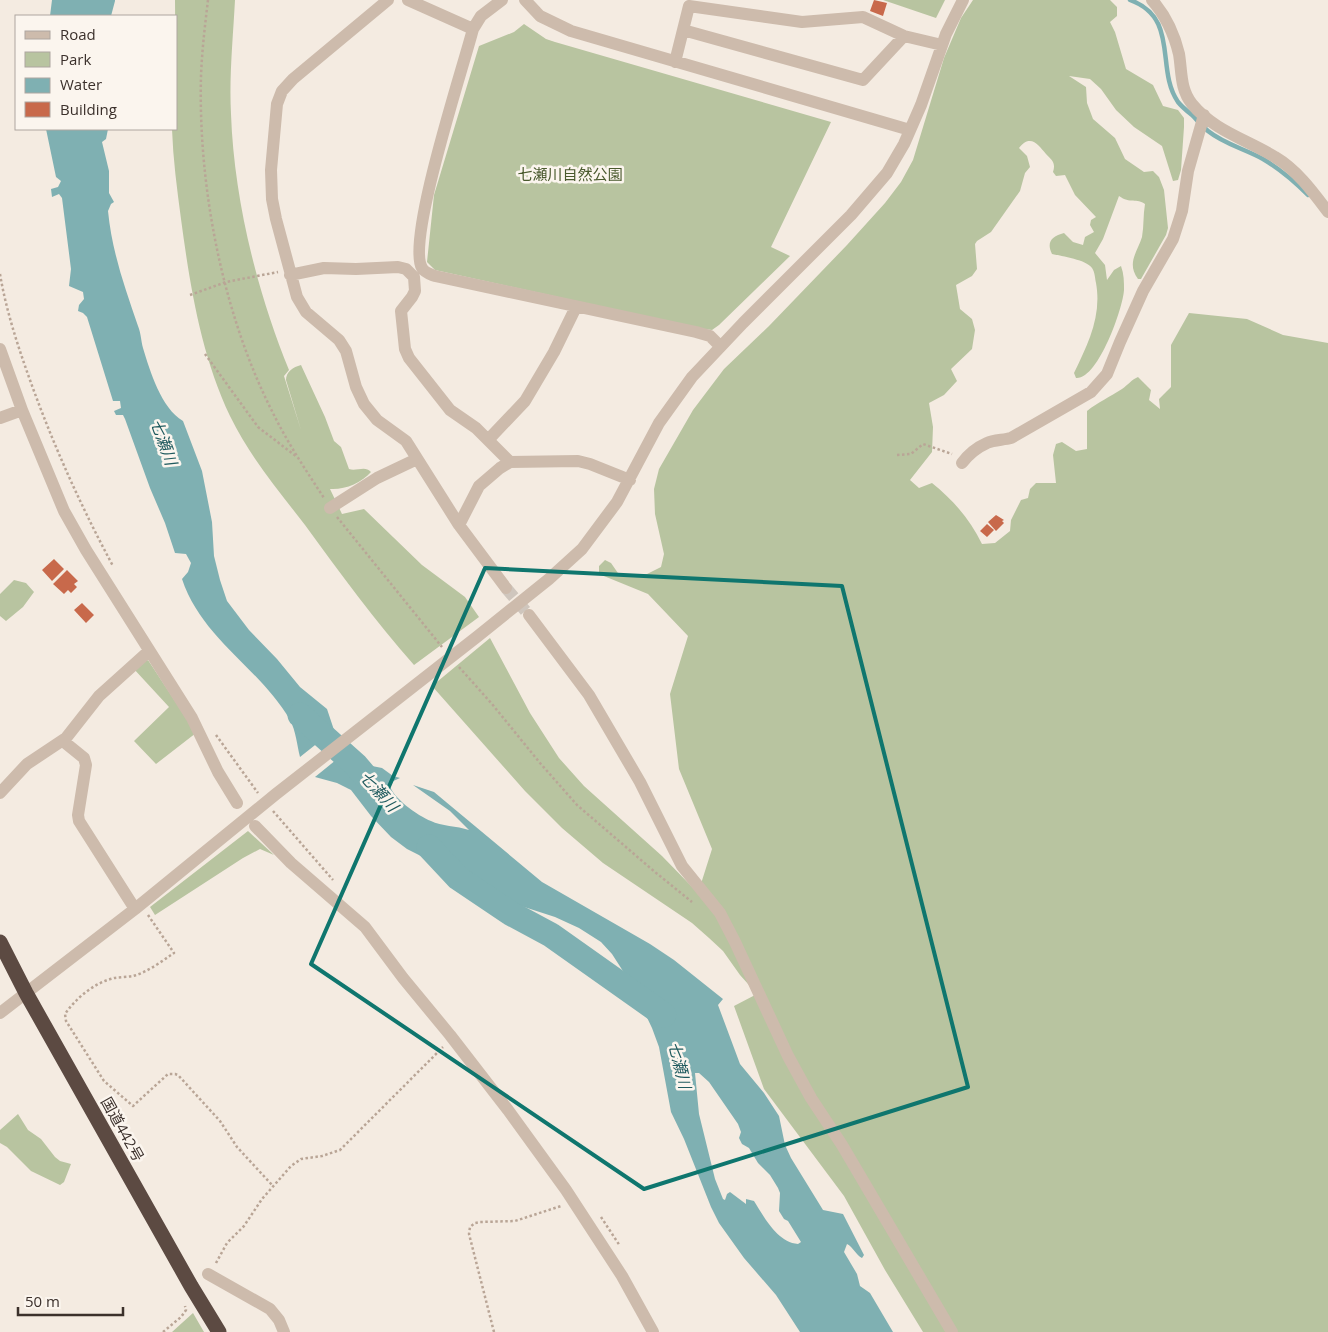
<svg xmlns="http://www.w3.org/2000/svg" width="1328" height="1332" font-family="'Open Sans','Noto Sans JP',sans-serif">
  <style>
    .green { fill: #b8c4a0 }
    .water { fill: #7fb0b2; fill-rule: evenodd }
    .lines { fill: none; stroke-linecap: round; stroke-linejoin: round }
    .stream { stroke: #7fb0b2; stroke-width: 4.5 }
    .river { stroke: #7fb0b2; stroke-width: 25 }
    .building { fill: #c8694b }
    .minor-tunnel { stroke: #cfc6bd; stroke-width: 12; stroke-dasharray: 12 6; stroke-linecap: butt }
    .path { stroke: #b9a596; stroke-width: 2.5; stroke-dasharray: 2.5 2.5; stroke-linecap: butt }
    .minor { stroke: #cdbbac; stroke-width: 12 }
    .highway { stroke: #5c4a42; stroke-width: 15 }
    .marked { fill: none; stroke: #0f766e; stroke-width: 4; stroke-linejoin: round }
    .labels { text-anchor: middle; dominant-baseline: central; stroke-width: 5; stroke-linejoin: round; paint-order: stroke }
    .park-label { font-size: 15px; fill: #4a5a2e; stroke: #fbf5ee }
    .street-label { font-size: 15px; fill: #3b302b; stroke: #fbf5ee }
    .water-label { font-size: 16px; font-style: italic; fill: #1f5a5e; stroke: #fbf5ee }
  </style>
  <rect width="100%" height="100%" fill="#f4ebe1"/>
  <!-- green -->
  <path class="green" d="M175 0H235C233 38 229 77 231 114 234 199 257 292 289 370L284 376 301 430 286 380C286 372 293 367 301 365L325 417 334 441 341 447 349 469C356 472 365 465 371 472 361 483 345 490 330 489L342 514 364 509 422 565 465 597 479 617 414 665C375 621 340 573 305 525 278 490 250 457 230 416 201 355 190 286 181 219 177 189 173 159 172 129H176Z
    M883 0H945L936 18Z
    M973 0H1110L1117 7V16L1110 22 1115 32 1126 69 1153 85 1163 106 1178 110 1184 118V127L1181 170 1178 180 1173 181 1162 146 1134 127 1116 110 1101 89 1090 79 1069 76 1086 87 1087 103 1093 119 1115 138 1125 159 1144 172 1153 171 1159 177 1164 190 1168 228 1166 235 1141 279H1138C1126 263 1138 251 1142 237 1144 226 1143 215 1145 204 1137 198 1130 204 1119 196L1103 239 1095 253 1105 265 1107 280 1114 270 1121 266C1124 274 1124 282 1124 290 1123 308 1098 380 1076 378L1074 373C1088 344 1102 316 1096 283 1095 279 1095 272 1092 268 1087 260 1062 256 1052 254 1046 242 1052 236 1064 233L1073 242 1083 245 1085 237 1094 232 1090 225 1091 220 1096 217 1075 195 1065 175 1056 176 1053 172C1056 163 1052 160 1046 154 1039 146 1031 133 1019 148L1027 156 1030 167 1025 173 1020 191 991 232 977 241 975 244 977 269 972 276 956 285 960 309 972 319 975 330 972 349 951 369 957 381 944 395 929 403 933 427 932 452 910 480 919 488 932 483C953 500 970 519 982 544L995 543 1010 531 1011 520 1021 500 1028 498 1030 489 1036 483H1056L1053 455 1056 444 1062 442 1076 451 1087 449V411C1098 402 1110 397 1122 389 1128 385 1131 380 1138 377L1151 390 1149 400 1160 409 1159 399 1171 387V345L1189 313 1247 319 1283 335 1328 343V1332H923L885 1270 844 1196 764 1089 734 1006 757 994 740 975 723 951 709 938 692 923 603 863 562 828 525 791 432 686 490 638 530 713 559 758 584 786 662 856 700 895 699 890 712 849 679 769 670 694 688 636 648 594 599 574V566L605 560 611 563 620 576 647 574 661 567 664 554 655 514 654 489 659 469 693 410 724 369 769 326 847 245 885 203 901 182 913 160 944 58 961 18Z
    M524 24 546 39 555 42 831 122 771 247 790 256 719 325 712 330 704 329 435 270 427 262 434 195 479 46 514 32Z
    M14 580 26 583 34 592 23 607 6 621 0 616V594Z
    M148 660 196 733 156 764 134 741 169 707 133 668Z
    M248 831 274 855 260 849 243 858 155 915 150 907Z
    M18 1114 28 1130 41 1139 55 1157 60 1161 71 1164 64 1182 60 1185 31 1171 7 1147 0 1143V1130Z
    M193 1313 204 1332H172Z"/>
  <!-- water -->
  <path class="water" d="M52 0H115V1L111 16H50Z
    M46 129H108L106 139 102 142 109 171V193L114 202 111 204 108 211C112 252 125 288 138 326 141 333 141 341 143 348 150 371 161 408 183 421L202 471 212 522 214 556 220 580 227 601 249 630 277 659 300 687 327 709 334 730 300 757C297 745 296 731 290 720 259 667 202 639 182 579L188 572 191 563 186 554 175 553 165 523 150 488 125 419 123 415H116L114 411 121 408 120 401H113L87 317 83 313 78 311 79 305 84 299 83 292 69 286 71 269 62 198 59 194 52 197 51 189 58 187 61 181 56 177Z
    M347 751 359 760 372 766 382 768 393 776 400 778 389 783C391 797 418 816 431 821 441 826 457 826 469 830L450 811 413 785 434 792 542 882 650 944 674 960 723 999 718 1005 740 1064 764 1093 779 1116 785 1145 791 1158 823 1210 843 1214 864 1255 862 1258C856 1255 853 1247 847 1244L844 1252 857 1274 860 1286 870 1293 893 1332H800L776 1295 744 1258 719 1223 711 1207 684 1139 671 1112 659 1047 652 1028 630 982 612 954 601 942 579 928 555 917 518 905 407 849 391 837 371 816 351 790 337 783 315 777ZM695 1073H699L709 1082 738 1124 741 1132 739 1138 742 1144 749 1148 758 1163 770 1175 778 1188 780 1193 779 1211 784 1219 788 1221 801 1242 798 1244C777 1242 764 1217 754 1201L746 1199V1204L730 1192 727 1194 725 1200 723 1199 715 1179 699 1114Z"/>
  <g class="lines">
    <!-- stream -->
    <path class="stream" d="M1130 0C1180 18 1155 69 1178 102 1182 107 1187 111 1192 115 1197 120 1202 126 1208 131 1224 144 1245 149 1263 159 1280 169 1294 181 1308 195"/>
    <!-- river -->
    <path class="river" d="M300 715 356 765 367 778
      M429 847 458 878 510 913 551 935 664 1015"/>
  </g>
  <!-- building -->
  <path class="building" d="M874 0 887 3 883 16 870 11Z
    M996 515 1004 520 1002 521 1004 523 996 531 988 522Z
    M987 524 994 530 987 537 980 531Z
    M54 559 64 569 52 581 42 570Z
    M67 570 78 581 74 584 77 587 71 593 68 590 64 594 53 584Z
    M82 603 94 615 86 623 74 610Z"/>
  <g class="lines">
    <!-- minor-tunnel -->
    <path class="minor-tunnel" d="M506 588 529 615"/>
    <!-- path -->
    <path class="path" d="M208 0C205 25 202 50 201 76 198 188 223 317 275 417 289 445 307 472 324 498
      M0 274C5 304 14 334 24 363 48 433 78 501 113 566
      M190 295 226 282 278 272
      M205 354 258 427 297 457
      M897 455 911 454 923 444 952 454
      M337 517 442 647
      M459 667 492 704 540 763 577 805 655 872 692 902
      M216 735 258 793
      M273 811 333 880
      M148 915 174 953C162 961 148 972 133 976 127 977 120 977 114 978 94 983 76 998 65 1014L66 1021 104 1081 133 1106 168 1074H175L178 1075 220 1121 237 1147 273 1186
      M601 1217 620 1246
      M216 1263 227 1243 244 1226 262 1199 291 1166 301 1159 322 1156 340 1150 443 1047
      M163 1332 181 1317 186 1310 185 1306
      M494 1332 469 1234 470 1227 475 1223 480 1222 515 1221 561 1206"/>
    <!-- minor -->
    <path class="minor" d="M388 0 293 79 282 91 277 104 271 170 272 199 276 219 297 297 306 312 339 340 346 351 356 387 364 404 377 420 406 441 459 525 506 588
      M408 0 473 29
      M502 0 481 16 473 29C463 68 406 241 422 268 425 273 430 274 435 276L696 332 710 336 720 346
      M525 0 540 16 571 31 910 130
      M1152 0C1166 16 1174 33 1179 54 1182 72 1180 89 1192 104 1214 131 1248 140 1275 157 1297 170 1313 192 1328 212
      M683 30 863 80 904 36
      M675 62 689 6 802 22 863 17 904 36 942 45
      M290 275 324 268 356 269 398 267 406 269 414 277 415 291 412 297 401 311 405 349 409 358 450 410 476 428 510 462
      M0 349 22 410 64 511 86 550 192 718 218 772 237 803
      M0 418 22 410
      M488 440 525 401 554 352 576 307
      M962 463C968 455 978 447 987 443 993 440 1003 440 1011 438L1091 392 1107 374 1120 342 1143 291 1173 239 1182 211 1188 171 1204 115
      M330 508 377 478 417 459
      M459 525 479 486 500 468 510 462 578 461 590 464 630 480
      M529 615 589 695 640 782 682 866 720 913 735 942 788 1056 811 1098 842 1145 952 1332
      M63 741 84 758 86 765 78 815 79 821 135 909
      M0 793 27 764 66 738 99 696 149 651
      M255 826 291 863 365 927 403 978 450 1035 508 1110 566 1190 622 1276 653 1332
      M0 1013 135 909 276 794 478 636 549 579 582 549 617 502 659 423 692 377 743 323 851 215 887 173 904 144 921 105 946 34 963 0
      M208 1274 270 1309 279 1320 284 1332"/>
    <!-- highway -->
    <path class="highway" d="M0 942 26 993 191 1286 219 1332"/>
  </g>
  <!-- marked area -->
  <path class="marked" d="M485 568 842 586 968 1087 644 1189 311 964Z"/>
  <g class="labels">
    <!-- park labels -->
    <g class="park-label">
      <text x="570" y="174">七瀬川自然公園</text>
    </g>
    <!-- street labels -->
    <g class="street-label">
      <text transform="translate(123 1129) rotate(61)">国道442号</text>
    </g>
    <!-- water labels -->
    <g class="water-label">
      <text transform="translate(164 442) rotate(70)">七瀬川</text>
      <text transform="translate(379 791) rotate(48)">七瀬川</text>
      <text transform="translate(680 1065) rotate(76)">七瀬川</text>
    </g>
  </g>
  <!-- legend -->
  <rect x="15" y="15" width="162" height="115" fill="#fbf5ee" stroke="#aea6a0"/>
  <rect x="25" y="31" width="25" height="8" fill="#cdbbac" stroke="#aea6a0"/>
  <text x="60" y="40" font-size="15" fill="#3b302b">Road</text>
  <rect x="25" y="52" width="25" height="15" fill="#b8c4a0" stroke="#aea6a0"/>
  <text x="60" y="65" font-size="15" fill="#3b302b">Park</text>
  <rect x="25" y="78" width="25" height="15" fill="#7fb0b2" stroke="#aea6a0"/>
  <text x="60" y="90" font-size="15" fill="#3b302b">Water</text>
  <rect x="25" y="102" width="25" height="15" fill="#c8694b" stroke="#aea6a0"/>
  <text x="60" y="115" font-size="15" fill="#3b302b">Building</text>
  <!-- scale -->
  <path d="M18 1307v8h105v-8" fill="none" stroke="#3b302b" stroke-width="2.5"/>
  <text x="25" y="1307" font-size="15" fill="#3b302b" stroke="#fbf5ee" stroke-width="4" paint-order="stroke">50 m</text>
</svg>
